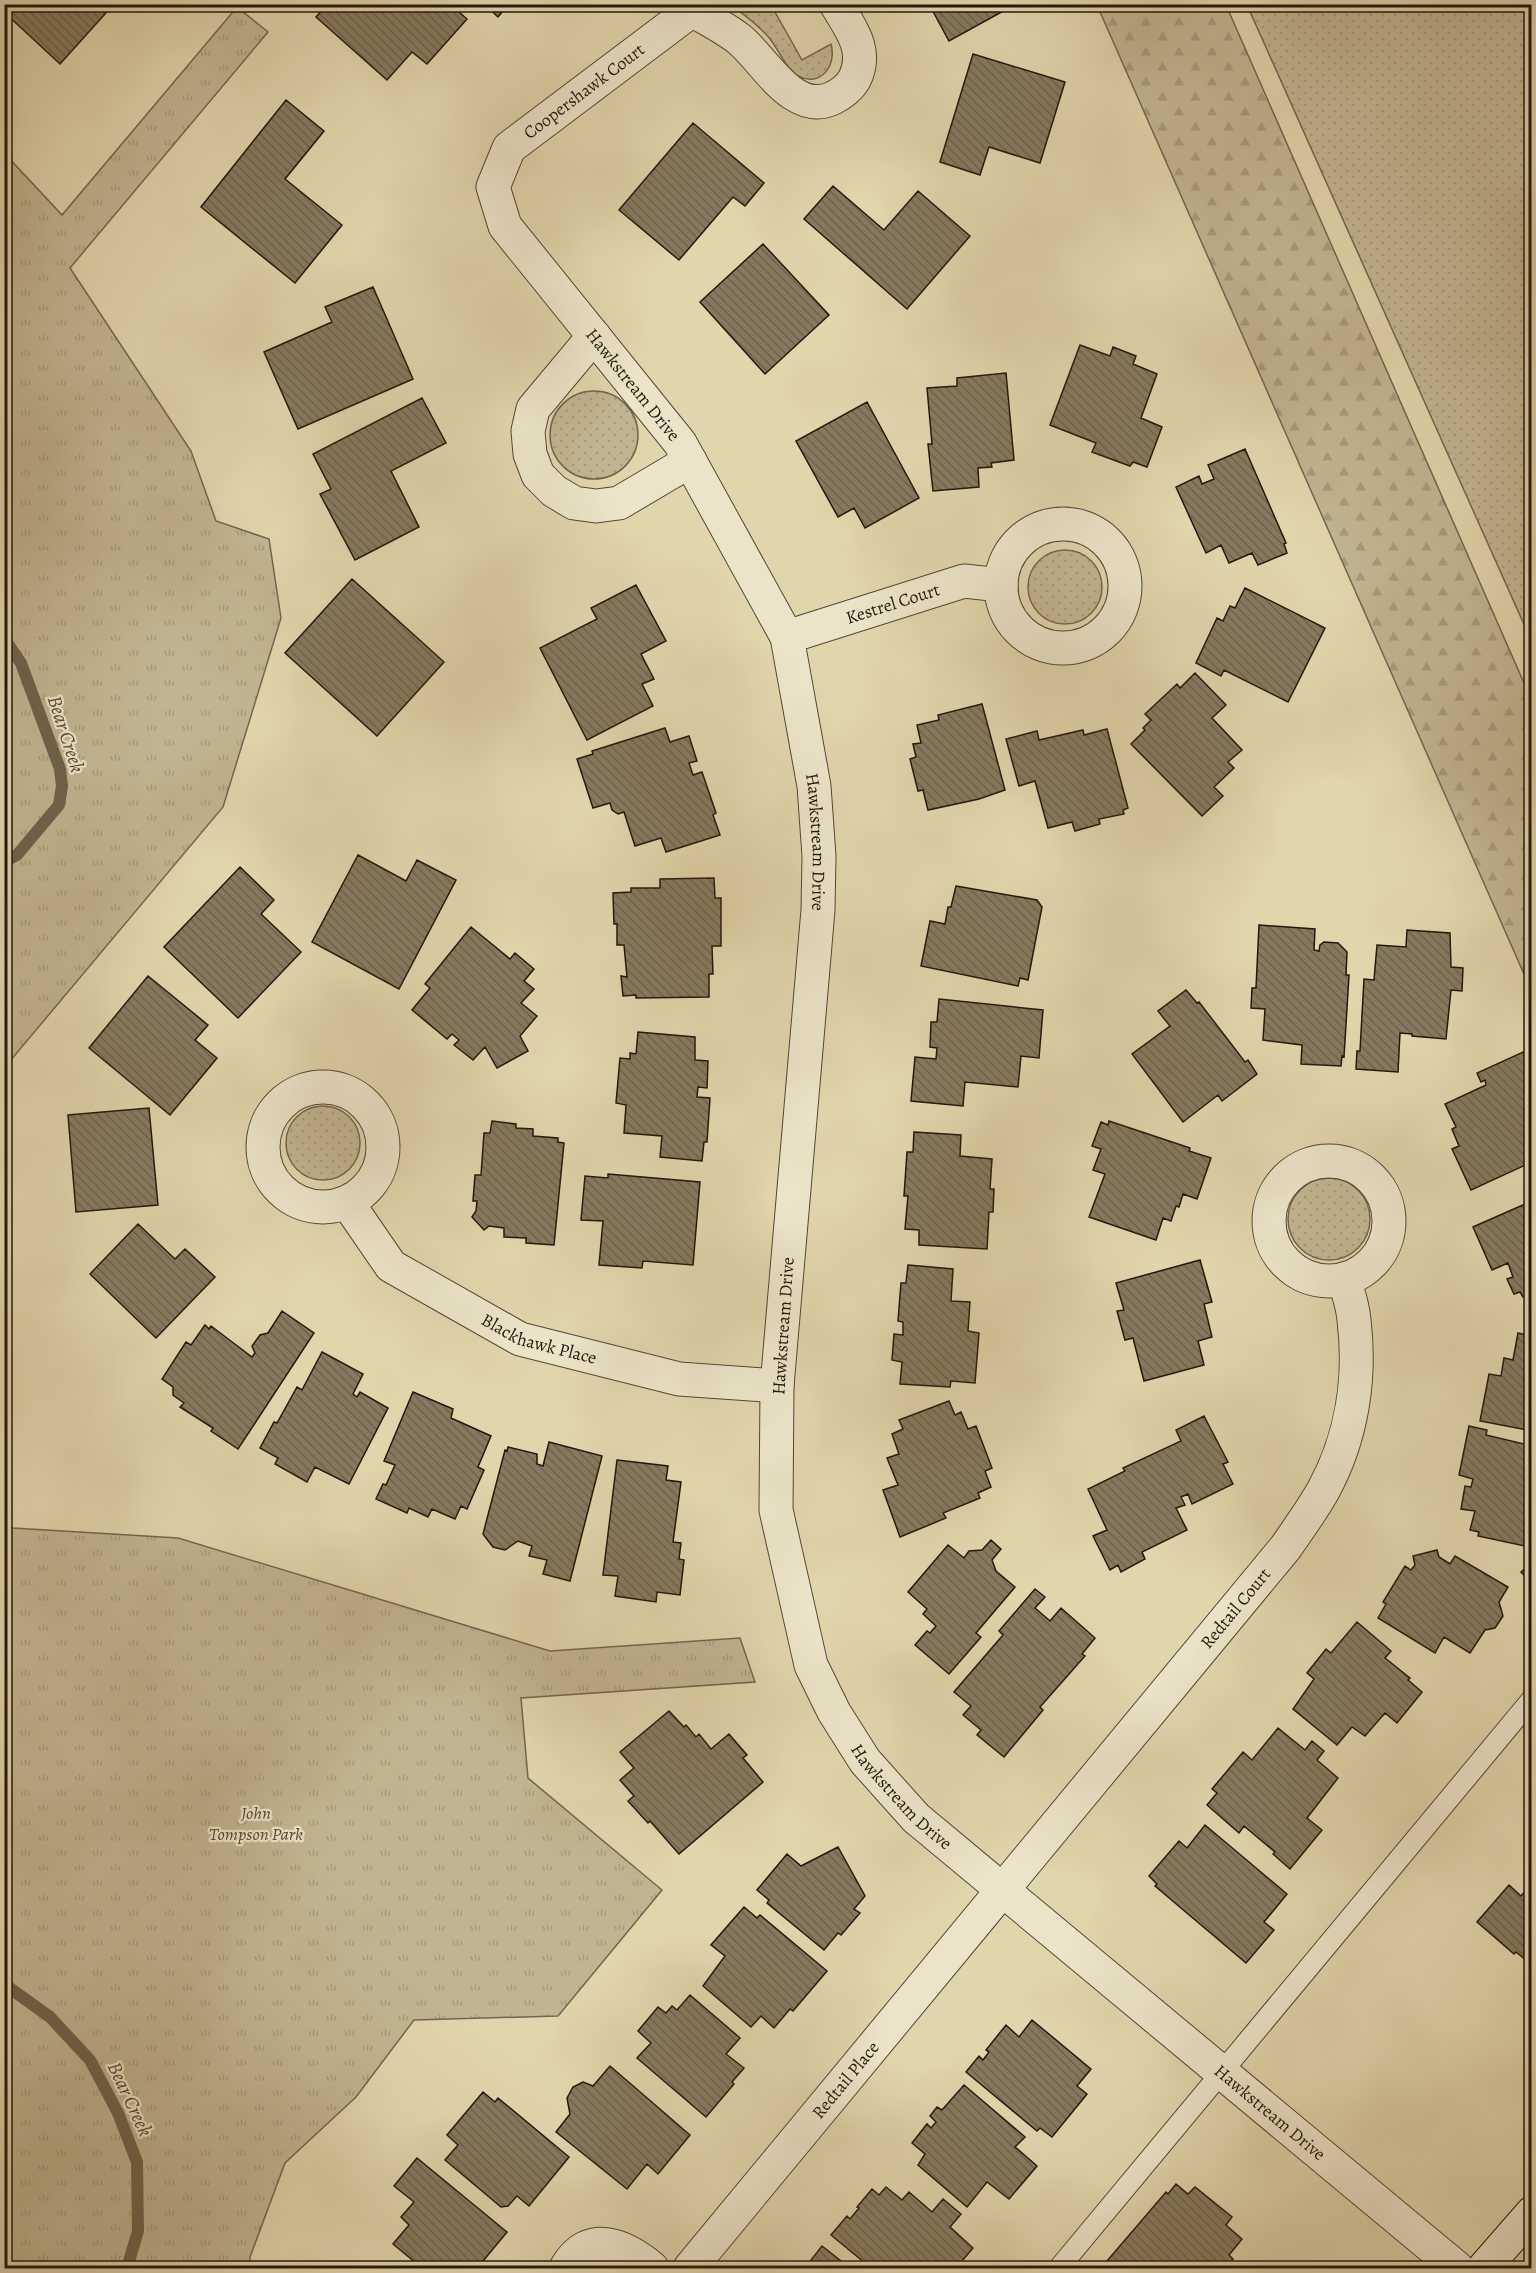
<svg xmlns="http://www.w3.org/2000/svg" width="1536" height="2273" font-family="Alegreya,serif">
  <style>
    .grass { fill: url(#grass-dots); stroke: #72664e; stroke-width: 1.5 }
    .forest { fill: url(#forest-firs); stroke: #72664e; stroke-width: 1.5 }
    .park { fill: url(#park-tufts); stroke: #72664e; stroke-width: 1.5 }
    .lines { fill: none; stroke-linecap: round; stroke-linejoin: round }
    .stream { stroke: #6e634c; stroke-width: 12 }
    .building { fill: url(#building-back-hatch); stroke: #22180c; stroke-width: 1.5 }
    .lane-casing { stroke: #524734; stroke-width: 22 }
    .street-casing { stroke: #524734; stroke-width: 35 }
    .secondary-casing { stroke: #22180c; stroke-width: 35 }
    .lane { stroke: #ece4c9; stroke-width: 20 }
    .street { stroke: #ece4c9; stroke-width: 33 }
    .secondary { stroke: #ece4c9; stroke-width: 33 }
    .labels { text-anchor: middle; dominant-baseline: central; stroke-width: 4.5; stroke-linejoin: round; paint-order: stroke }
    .street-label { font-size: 18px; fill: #22180c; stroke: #ece4c9 }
    .park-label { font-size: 18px; font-style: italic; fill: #524734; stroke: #ece4c9 }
    .water-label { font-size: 20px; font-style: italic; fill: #544a36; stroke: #ece4c9 }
  </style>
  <defs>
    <pattern id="grass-dots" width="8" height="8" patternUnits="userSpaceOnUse" patternTransform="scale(1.5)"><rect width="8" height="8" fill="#c1b591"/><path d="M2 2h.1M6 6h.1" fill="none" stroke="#a69b7c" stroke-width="1.8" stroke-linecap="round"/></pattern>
    <pattern id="forest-firs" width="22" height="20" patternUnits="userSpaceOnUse" patternTransform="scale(1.5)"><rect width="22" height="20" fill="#c1b591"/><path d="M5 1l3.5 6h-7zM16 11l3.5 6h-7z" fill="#a69b7c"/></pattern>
    <pattern id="park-tufts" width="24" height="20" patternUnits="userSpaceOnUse" patternTransform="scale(1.5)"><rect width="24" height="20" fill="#c1b591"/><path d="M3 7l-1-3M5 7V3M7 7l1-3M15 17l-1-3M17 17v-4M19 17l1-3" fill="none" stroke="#a69b7c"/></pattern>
    <pattern id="building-back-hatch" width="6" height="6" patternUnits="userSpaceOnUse" patternTransform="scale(1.5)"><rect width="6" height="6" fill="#857a5f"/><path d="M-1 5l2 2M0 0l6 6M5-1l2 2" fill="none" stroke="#6c634d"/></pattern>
  </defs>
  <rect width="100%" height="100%" fill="#e1d5ac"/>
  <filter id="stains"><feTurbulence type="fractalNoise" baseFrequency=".00333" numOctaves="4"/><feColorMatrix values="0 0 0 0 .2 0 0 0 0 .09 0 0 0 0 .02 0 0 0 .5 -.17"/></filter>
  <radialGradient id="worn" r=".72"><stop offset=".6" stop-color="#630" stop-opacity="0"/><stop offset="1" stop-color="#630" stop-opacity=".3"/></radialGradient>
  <!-- grass -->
  <path class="grass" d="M731 5H771L802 60 831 44C837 65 821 88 798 76 786 69 779 50 770 39 760 26 744 15 731 5Z
    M1247 5H1531V640Z
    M550 435a44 44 0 1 1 88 0a44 44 0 1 1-88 0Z
    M1028 587a37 37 0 1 1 74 0a37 37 0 1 1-74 0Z
    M286 1143a37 37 0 1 1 74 0a37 37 0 1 1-74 0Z
    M1288 1219a41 41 0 1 1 82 0a41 41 0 1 1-82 0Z"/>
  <!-- forest -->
  <path class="forest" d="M1097 5H1226L1531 699V990Z"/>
  <!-- park -->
  <path class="park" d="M237 7 268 32 70 268 191 451 216 521 269 539 281 618 223 807 5 1067V154L62 215Z
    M5 1524 13 1528 178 1538 550 1651 740 1638 755 1682 521 1698 528 1778 662 1890 558 2016 414 2020 356 2097 285 2163 250 2257V2268H5Z"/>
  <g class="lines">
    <!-- stream -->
    <path class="stream" d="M4 638 21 663 60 769 62 786 59 805 17 855 4 862
      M4 1984 50 2017 90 2060 118 2113 137 2162 138 2231 127 2268"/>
  </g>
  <!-- building -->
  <path class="building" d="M4 4H114L60 64 4 12Z
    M328 4H450L467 19 427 64 412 52 387 80 316 17Z
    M484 4H509L498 17Z
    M929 4H1016L949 41Z
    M973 54 1065 82 1040 163 989 147 980 175 940 162Z
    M286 100 324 131 285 179 342 225 295 283 201 207Z
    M693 123 764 183 745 206 733 197 679 260 619 210Z
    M833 186 884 230 918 191 970 236 907 309 804 219Z
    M763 244 829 315 765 374 700 302Z
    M373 287 413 379 298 429 264 352 332 322 325 307Z
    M1080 345 1110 356 1113 347 1136 356 1133 364 1157 374 1141 418 1162 427 1147 467 1133 462 1130 466 1092 452 1096 443 1050 425Z
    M1006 373 1014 460 991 463 992 467 978 468 979 487 933 491 928 444H932L927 388 957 386V378Z
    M422 398 446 443 391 471 419 527 355 560 320 494 331 489 313 454Z
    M867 402 919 498 865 528 854 508 838 517 796 441Z
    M1245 449 1286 543 1284 544 1287 553 1258 565 1252 553 1229 563 1221 545 1206 553 1176 487 1199 476 1202 484 1214 479 1208 465Z
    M352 579 444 662 377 736 285 653Z
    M636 585 666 641 641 654 654 679 642 684 653 706 587 740 540 648 597 619 591 608Z
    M1245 588 1325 628 1288 702 1224 670 1221 676 1196 663 1217 618 1223 621 1230 606 1235 608Z
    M1195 673 1226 705 1212 718 1242 750 1228 762 1234 768 1214 787 1223 796 1202 816 1131 744 1145 730 1143 728 1151 720 1145 714 1177 684 1180 688Z
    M982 704 1005 790 979 799 928 810 923 790 918 791 910 759 916 757 913 744 921 743 917 725 939 720 938 715Z
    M665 728 670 742 689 736 697 761 689 763 693 775 702 772 716 813 713 815 720 835 666 852 661 838 635 846 624 812 618 814 612 810 610 803 593 808 577 759 593 754 592 751Z
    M1107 729 1128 808 1123 810 1124 814 1099 819 1100 824 1075 831 1072 822 1048 828 1035 781 1019 786 1006 739 1037 731 1039 740 1083 730 1084 735Z
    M358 855 406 881 417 860 456 880 399 989 312 942Z
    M240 867 274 900 261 914 301 952 238 1018 164 947Z
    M714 878 715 898H721V946H712L713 974H709V997L636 998V995L623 996 621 976 627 977 624 945H617V924H614L613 893 631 892V888H660V879Z
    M956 886 1037 900 1042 907 1028 980 1020 978 1018 986 921 966 930 921 945 924 948 907H951Z
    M1259 925 1315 929 1314 950 1319 951 1320 945 1324 942 1338 943 1347 952 1346 975H1349L1344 1057 1342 1056 1341 1066 1301 1064 1302 1045 1263 1040 1265 1009 1251 1008 1252 988H1256Z
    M471 927 510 959 515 953 534 969 524 981 534 989 521 1003 537 1016 520 1036 528 1051 497 1068 485 1047 473 1060 454 1045 459 1040 452 1034 447 1039 412 1010 430 988 425 984Z
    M1407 930 1450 933 1451 967 1463 968 1462 991 1451 990 1446 1039 1412 1036V1034L1400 1033 1398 1072 1356 1069 1357 1051H1360L1364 979 1374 980 1377 945 1406 947Z
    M148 976 208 1025 195 1040 217 1058 170 1115 89 1048Z
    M1186 990 1197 1003 1199 1002 1245 1062 1248 1060 1257 1074 1222 1101 1218 1095 1183 1122 1132 1054 1170 1026 1158 1011Z
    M939 999 1043 1010 1039 1058 1021 1056 1018 1087 965 1082 963 1106 911 1101 915 1057 936 1059 937 1048 930 1047 931 1022H937Z
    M638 1032 695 1037V1060L708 1061 707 1088 698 1087 697 1097 710 1098 707 1142H704L702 1161 660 1157 662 1136 624 1133 626 1105 616 1103 620 1058 630 1059V1053L636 1054Z
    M1532 1048V1162L1471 1190 1452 1149 1459 1146 1452 1129 1456 1127 1445 1104 1486 1085 1485 1080 1481 1082 1477 1073Z
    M149 1108 158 1205 76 1212 68 1115Z
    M492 1121 516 1124V1128L533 1129V1136L558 1138V1142L564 1143 554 1245 526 1243V1238L504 1237V1228L489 1226 484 1230 472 1217 476 1211 477 1201H473L475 1175H481L484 1133H490Z
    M1109 1121 1190 1148 1189 1151 1211 1158 1197 1199 1183 1194 1179 1207 1176 1206 1171 1221 1163 1218 1156 1240 1089 1217 1105 1174 1093 1170 1101 1149 1092 1146 1101 1122 1108 1125Z
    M914 1132 961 1135 960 1156 992 1159 990 1189H994L993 1212H989L987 1249 919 1245V1230L905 1229 908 1196H904L907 1152H913Z
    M608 1174 700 1182 693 1265 643 1261 642 1268 599 1265 603 1221 581 1220 585 1176 608 1178Z
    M1532 1201V1293L1523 1297 1520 1292 1514 1294 1507 1279 1513 1277 1508 1263 1492 1270 1473 1227Z
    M138 1224 175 1259 185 1249 215 1277 156 1338 90 1274Z
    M1200 1260 1212 1302 1204 1304 1212 1337 1198 1341 1204 1365 1144 1381 1133 1338 1125 1340 1117 1311 1124 1310 1116 1283Z
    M908 1265 953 1269 951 1301 970 1302 968 1331 979 1333 975 1383 951 1381 950 1387 900 1384 902 1362 892 1360 894 1334 903 1335V1322L898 1321 901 1283H906Z
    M282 1311 314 1333 238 1449 211 1431 213 1428 180 1407 184 1403 173 1395V1387L162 1379 186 1342 191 1345 205 1325 209 1329 211 1326 252 1357 255 1353 252 1346 260 1335 268 1333Z
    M1518 1333 1532 1336V1431L1480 1421 1489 1374 1501 1376 1504 1358 1513 1360Z
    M322 1352 363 1374 353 1394 357 1397 360 1392 388 1408 349 1484 315 1467 307 1482 275 1464 278 1458 260 1448 274 1422 277 1423 297 1387 302 1390Z
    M413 1392 453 1409 451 1418 491 1436 478 1467 484 1470 467 1509 461 1506 455 1519 432 1509 428 1517 409 1508 407 1513 376 1499 383 1484 386 1485 395 1465 384 1461Z
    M949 1401 955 1415 961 1412 968 1429 976 1426 992 1468 985 1471 991 1487 978 1493 980 1498 943 1513 946 1518 900 1537 883 1490 898 1485 887 1458 899 1454 892 1434 903 1429 899 1420Z
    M1204 1416 1228 1462 1223 1464 1233 1484 1192 1504 1188 1494 1181 1497 1185 1505 1176 1508 1187 1530 1142 1552 1145 1559 1121 1572 1118 1565 1110 1570 1093 1536 1107 1530 1088 1489 1125 1471 1123 1468 1181 1441 1176 1430Z
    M1469 1426 1487 1430 1486 1435 1532 1446V1544L1530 1547 1478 1536 1479 1532 1470 1530 1475 1511 1461 1509 1465 1486 1471 1487 1473 1479 1459 1475Z
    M549 1442 602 1456 570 1581 543 1574 547 1560 529 1556 532 1546 518 1541 505 1550 493 1547 483 1534 505 1450 507 1451 508 1447 537 1454V1464L543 1466Z
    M617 1460 668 1466 666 1480 681 1482 673 1542 681 1543 679 1559 684 1560 680 1595 657 1592 656 1602 615 1596 618 1576 603 1575Z
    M991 1540 1001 1549 992 1560 996 1571 1015 1587 976 1633 981 1637 949 1674 915 1645 927 1631 930 1633 936 1626 923 1614 927 1609 908 1592 948 1545 964 1558 969 1551 982 1550Z
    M1437 1550 1439 1557 1450 1564 1455 1556 1508 1587 1499 1602 1503 1616 1495 1628 1485 1630 1470 1653 1444 1637 1435 1653 1378 1618 1386 1604 1383 1602 1405 1566 1411 1570 1415 1565 1413 1556Z
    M1532 1562V1584L1521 1572Z
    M1035 1589 1045 1597 1035 1608 1050 1621 1061 1608 1095 1638 1082 1654 1085 1656 1040 1707 1043 1710 1004 1757 977 1735 981 1730 963 1715 971 1706 954 1692 1003 1635 999 1631Z
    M1357 1622 1391 1651 1385 1658 1410 1678 1408 1680 1422 1692 1397 1723 1385 1713 1365 1736 1352 1727 1337 1745 1293 1709 1314 1679 1307 1673 1326 1649 1331 1653Z
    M669 1711 684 1727 686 1725 696 1737 699 1734 711 1749 729 1734 747 1755 743 1758 763 1782 679 1854 650 1821 648 1823 628 1801 634 1796 620 1780 634 1768 620 1752Z
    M1278 1728 1305 1750 1312 1741 1324 1751 1317 1760 1338 1778 1307 1818 1322 1830 1290 1869 1273 1854 1275 1852 1244 1826 1239 1833 1207 1805 1217 1793 1212 1789 1243 1752 1252 1760Z
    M1205 1825 1287 1894 1264 1922 1274 1930 1246 1963 1155 1886 1157 1884 1149 1876 1179 1841 1187 1848Z
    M838 1847 865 1896 854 1909 860 1913 841 1935 838 1933 824 1950 767 1903 769 1900 757 1890 787 1854 801 1866Z
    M1532 1883V1965L1516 1952 1514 1954 1477 1922 1509 1885 1521 1896Z
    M744 1907 757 1918 760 1915 827 1971 793 2011 790 2009 774 2028 761 2016 751 2027 703 1986 725 1956 711 1945Z
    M690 1995 740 2038 726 2054 744 2068 732 2082 734 2084 706 2117 637 2058 651 2043 638 2031 658 2007 666 2013 672 2006 677 2010Z
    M1032 2020 1091 2069 1077 2086 1087 2094 1052 2137 1040 2128 1037 2131 966 2072 979 2056 983 2060 989 2052 986 2050 1006 2025 1019 2037Z
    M610 2066 690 2135 658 2174 647 2164 627 2189 556 2132 570 2114 567 2098 573 2087 583 2082 593 2086Z
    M964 2085 1025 2137 1015 2147 1037 2166 1009 2199 987 2182 967 2207 918 2165 925 2154 912 2143 927 2124 931 2128 936 2122 930 2116 937 2107 942 2110Z
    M483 2092 495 2102 498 2098 569 2157 529 2206 517 2196 508 2206 501 2207 445 2160 458 2145 447 2135Z
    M417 2158 507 2232 483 2261 489 2268H422L393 2244 409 2225 401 2217 414 2202 394 2186Z
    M1176 2184 1188 2194 1195 2187 1232 2217 1226 2225 1242 2239 1229 2255 1233 2259 1225 2268H1101L1166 2192 1168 2194Z
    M886 2187 902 2200 909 2192 932 2212 943 2199 961 2214 950 2227 973 2248 956 2268H871L831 2235 847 2216 850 2219 859 2208 857 2207 872 2189 879 2195Z
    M822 2246 850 2268H808L814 2262 811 2260Z"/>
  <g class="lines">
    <!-- lane casing -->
    <g class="lane-casing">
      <path id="lane" d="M1059 2268 1532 1699"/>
    </g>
    <!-- street casing -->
    <g class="street-casing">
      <g id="street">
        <path d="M692 4V10C707 19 725 28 739 39 765 60 793 117 833 98 841 94 849 88 854 80 869 51 851 29 836 4"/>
        <path id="s1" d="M692 10 509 148 493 187 505 226 680 443 787 637 814 786 819 856 818 910 777 1386 776 1510 811 1665 834 1712 865 1761 916 1818 1457 2268"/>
        <path d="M594 336 533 409 528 431 530 454 538 475 554 491 574 503 596 506 619 503 690 461"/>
        <circle cx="1063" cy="586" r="62"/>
        <path id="s2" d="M787 637 964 581 1001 585"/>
        <circle cx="323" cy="1147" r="60"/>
        <circle cx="1329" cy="1221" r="60"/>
        <path id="s3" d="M347 1202 391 1266 520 1339 679 1379 777 1386"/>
        <path d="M566 2268C588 2228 626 2246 652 2268"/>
        <path id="s4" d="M690 2268 1286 1547C1299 1528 1313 1509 1324 1489 1352 1437 1361 1378 1354 1320 1353 1306 1348 1292 1344 1279"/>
      </g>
    </g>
    <!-- secondary casing -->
    <g class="secondary-casing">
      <path id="secondary" d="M1484 2268 1532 2213"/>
    </g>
    <!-- lane -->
    <use href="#lane" class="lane"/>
    <!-- street -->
    <use href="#street" class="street"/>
    <!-- secondary -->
    <use href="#secondary" class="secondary"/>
  </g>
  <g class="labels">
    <!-- street labels -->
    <g class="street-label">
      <text transform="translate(584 91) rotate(-37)">Coopershawk Court</text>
      <text stroke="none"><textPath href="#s1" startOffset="516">Hawkstream Drive</textPath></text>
      <text stroke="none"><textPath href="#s2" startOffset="111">Kestrel Court</textPath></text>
      <text stroke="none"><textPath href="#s1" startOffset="1020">Hawkstream Drive</textPath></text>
      <text transform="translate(783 1326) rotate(-86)">Hawkstream Drive</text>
      <text stroke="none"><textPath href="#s3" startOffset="244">Blackhawk Place</textPath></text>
      <text stroke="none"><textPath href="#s4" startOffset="856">Redtail Court</textPath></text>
      <text stroke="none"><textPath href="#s1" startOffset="2010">Hawkstream Drive</textPath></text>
      <text stroke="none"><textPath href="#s4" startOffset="244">Redtail Place</textPath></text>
      <text stroke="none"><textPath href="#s1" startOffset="2496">Hawkstream Drive</textPath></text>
    </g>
    <!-- park labels -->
    <g class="park-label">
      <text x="256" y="1813">John<tspan x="256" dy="21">Tompson Park</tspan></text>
    </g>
    <!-- water labels -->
    <g class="water-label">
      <text transform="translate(66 734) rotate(72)">Bear Creek</text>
      <text transform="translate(130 2099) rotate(65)">Bear Creek</text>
    </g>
  </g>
  <!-- margin -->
  <rect width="1536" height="2273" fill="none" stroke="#e1d5ac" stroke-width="24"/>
  <rect x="6" y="6" width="1524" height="2261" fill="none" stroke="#22180c" stroke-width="3"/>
  <rect x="12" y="12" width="1512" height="2249" fill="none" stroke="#22180c" stroke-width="1.5"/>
  <rect width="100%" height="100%" filter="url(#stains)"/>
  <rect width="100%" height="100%" fill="url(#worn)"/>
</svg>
